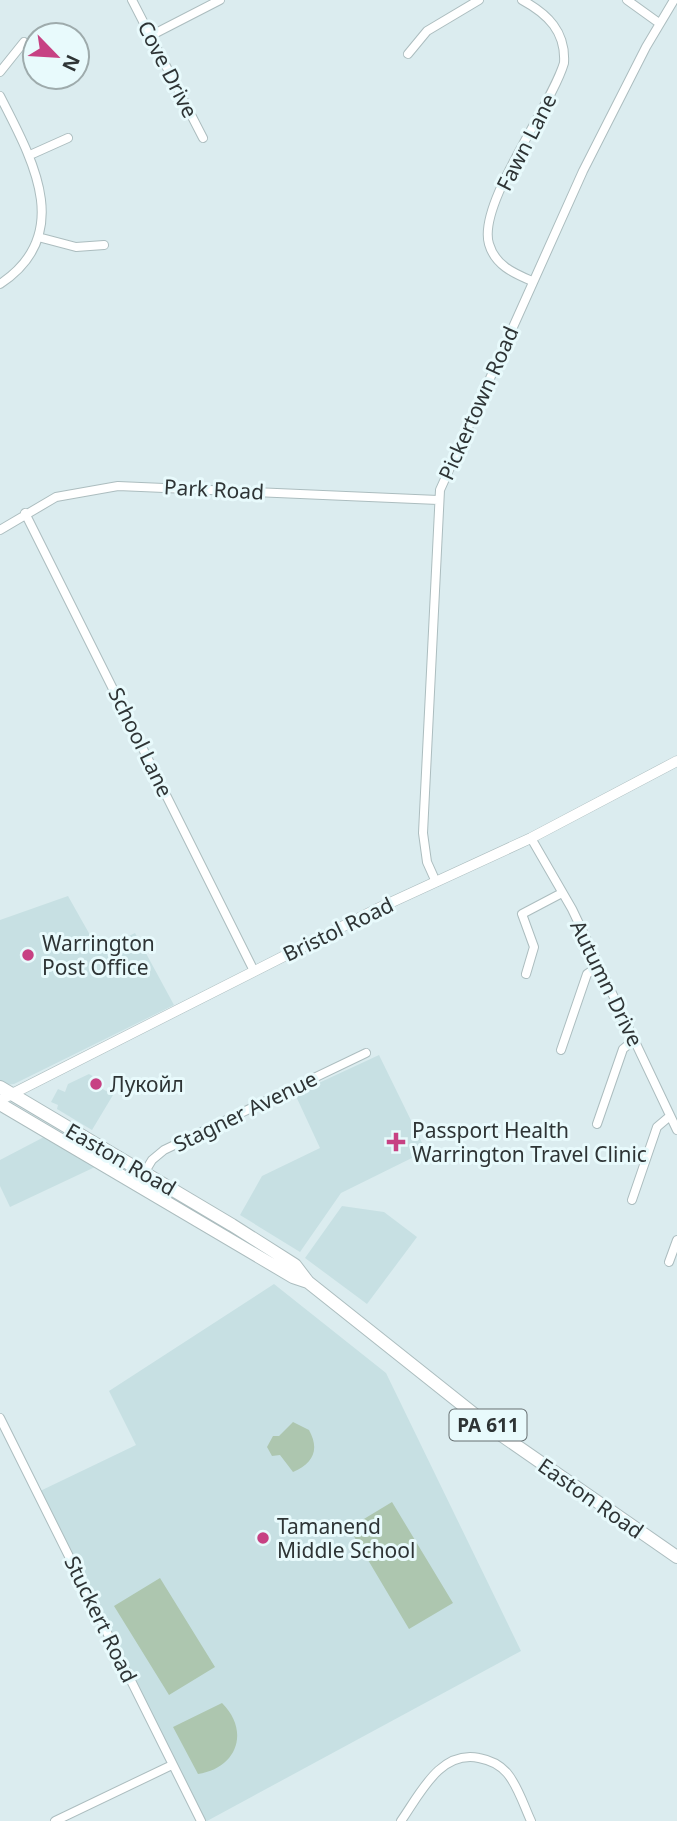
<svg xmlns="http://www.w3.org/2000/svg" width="677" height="1821" font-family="'Noto Sans',sans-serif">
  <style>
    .built { fill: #c7e0e3 }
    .green { fill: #adc6af }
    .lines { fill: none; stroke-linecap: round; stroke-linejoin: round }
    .minor-casing { stroke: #acbdbf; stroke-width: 10 }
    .major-casing { stroke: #acbdbf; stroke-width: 11 }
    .highway-casing { stroke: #acbdbf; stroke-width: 14 }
    .minor { stroke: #fff; stroke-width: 8 }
    .major { stroke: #fff; stroke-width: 10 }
    .highway { stroke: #fff; stroke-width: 12 }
    .poi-dot { fill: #c74183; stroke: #e8fafc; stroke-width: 2.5 }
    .labels { text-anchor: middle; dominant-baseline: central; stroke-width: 6; stroke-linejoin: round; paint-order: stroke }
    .shield { fill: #e8fafc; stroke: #666f71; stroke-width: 2 }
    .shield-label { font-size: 19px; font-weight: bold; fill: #2e3435 }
    .street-label { font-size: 21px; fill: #2e3435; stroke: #e8fafc }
    .poi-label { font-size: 21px; fill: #2e3435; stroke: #e8fafc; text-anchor: start }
  </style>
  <rect width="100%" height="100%" fill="#dbecef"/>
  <!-- built -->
  <path class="built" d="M68 896 99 951 135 933 174 1005 14 1084 6 1085 0 1081V920Z
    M379 1055 426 1151 341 1193 300 1252 240 1215 262 1176 320 1148 295 1094Z
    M89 1074 103 1082 101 1088 113 1095 92 1130 57 1109 58 1105 51 1102 58 1089 65 1092 68 1084Z
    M44 1137 95 1167 10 1207 0 1186V1160Z
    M342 1206 384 1212 417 1237 367 1304 305 1258Z
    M274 1284 386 1373 521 1651 207 1821H201L38 1492 136 1445 109 1391Z"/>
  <!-- green -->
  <path class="green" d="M293 1422 309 1430C320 1450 313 1463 293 1472L280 1455 272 1456 267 1447 273 1436H279Z
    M392 1502 453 1603 409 1629 349 1528Z
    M160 1578 215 1667 169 1695 114 1606Z
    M222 1703C251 1732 236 1769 198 1774L173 1727Z"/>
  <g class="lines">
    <!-- minor casing -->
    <g class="minor-casing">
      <path id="minor" d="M132 0 203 138
        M522 0C548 14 566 32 564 63 551 107 477 204 489 244 495 265 513 273 532 281
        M627 0 659 23
        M150 36 220 0
        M408 54 427 31 479 0
        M0 72 24 42
        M0 96C31 157 76 234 0 284
        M30 155 68 138
        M38 237 76 247 104 245
        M25 513 254 971
        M0 530 56 497 118 486 438 500
        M531 838 572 909 677 1130
        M436 882 427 862 423 833 440 490 583 171 646 47 674 0
        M526 974 534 947 522 914 560 894
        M561 1050 587 974 599 966
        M597 1124 623 1049 634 1040
        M137 1185 152 1160 164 1150 366 1053
        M632 1200 657 1127 670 1116
        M669 1262 677 1240
        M0 1418 201 1821
        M55 1821 172 1765
        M401 1821C420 1794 440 1750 479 1758 490 1760 500 1765 507 1773 518 1786 524 1806 531 1821"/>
    </g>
    <!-- major casing -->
    <g class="major-casing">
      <path id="major" d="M0 1100 379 908 531 838 677 761"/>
    </g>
    <!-- highway casing -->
    <g class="highway-casing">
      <path id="highway" d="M0 1087 232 1225 295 1265 308 1282 494 1430 677 1557
        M0 1104 293 1277 308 1282"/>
    </g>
    <!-- minor -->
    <use href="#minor" class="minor"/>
    <!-- major -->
    <use href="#major" class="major"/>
    <!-- highway -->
    <use href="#highway" class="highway"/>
  </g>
  <!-- markers -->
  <g class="poi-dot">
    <circle cx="28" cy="955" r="7"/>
    <circle cx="96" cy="1084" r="7"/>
    <path d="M392.5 1131.5h7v7h7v7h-7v7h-7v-7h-7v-7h7z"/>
    <circle cx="263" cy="1538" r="7"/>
  </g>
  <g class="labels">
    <!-- shield labels -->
    <rect class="shield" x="449.5" y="1409.5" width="77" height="31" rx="5"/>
    <g class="shield-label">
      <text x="488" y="1425">PA 611</text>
    </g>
    <!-- street labels -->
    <g class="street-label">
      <text transform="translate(168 69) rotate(63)">Cove Drive</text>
      <text transform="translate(526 142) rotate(-63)">Fawn Lane</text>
      <text transform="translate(478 403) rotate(-66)">Pickertown Road</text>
      <text transform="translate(214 489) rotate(3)">Park Road</text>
      <text transform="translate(141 742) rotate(64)">School Lane</text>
      <text transform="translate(338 929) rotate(-26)">Bristol Road</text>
      <text transform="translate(607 983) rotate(64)">Autumn Drive</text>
      <text transform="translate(245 1111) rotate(-26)">Stagner Avenue</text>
      <text transform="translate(121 1159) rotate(30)">Easton Road</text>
      <text transform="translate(591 1498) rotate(35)">Easton Road</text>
      <text transform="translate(101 1619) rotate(64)">Stuckert Road</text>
    </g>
    <!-- poi labels -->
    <g class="poi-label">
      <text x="42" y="943">Warrington<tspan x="42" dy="24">Post Office</tspan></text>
      <text x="110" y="1084">Лукойл</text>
      <text x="412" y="1130">Passport Health<tspan x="412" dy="24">Warrington Travel Clinic</tspan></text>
      <text x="277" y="1526">Tamanend<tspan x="277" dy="24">Middle School</tspan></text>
    </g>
  </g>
  <!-- north arrow -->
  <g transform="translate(56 56) rotate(115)"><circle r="33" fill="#e8fafc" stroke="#9eabac" stroke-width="2"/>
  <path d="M0-5L12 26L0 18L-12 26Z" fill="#c74183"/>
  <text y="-10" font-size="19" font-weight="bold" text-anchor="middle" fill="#2e3435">N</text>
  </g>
</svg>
